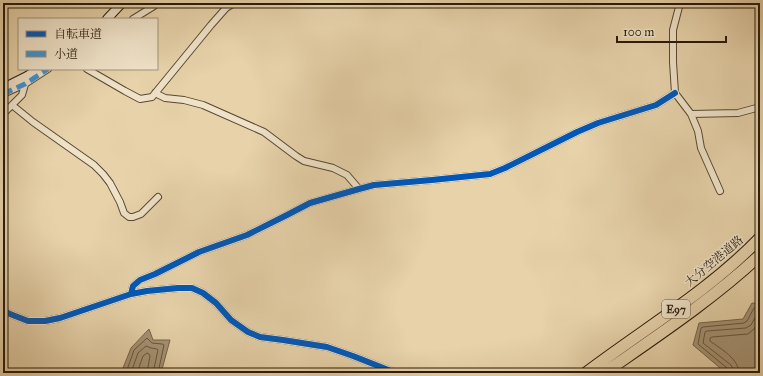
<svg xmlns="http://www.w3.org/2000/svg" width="763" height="376" font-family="'IM FELL Great Primer','Noto Serif JP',serif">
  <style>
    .water { fill: #a69374; stroke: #74634a }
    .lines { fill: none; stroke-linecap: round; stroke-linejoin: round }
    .shore { stroke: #67563f; stroke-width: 1 }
    .street-casing { stroke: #584832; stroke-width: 8 }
    .secondary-casing { stroke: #281a0a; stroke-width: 10 }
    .highway-casing { stroke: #281a0a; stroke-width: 13 }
    .street { stroke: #efe2c8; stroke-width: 6 }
    .secondary { stroke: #efe2c8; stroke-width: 8 }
    .highway { stroke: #e7d2aa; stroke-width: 11 }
    .quiet { stroke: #3c94d2; stroke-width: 5; stroke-dasharray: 10 5; stroke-linecap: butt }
    .cycleway-casing { stroke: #efe2c8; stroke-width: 8 }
    .cycleway { stroke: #0057b8; stroke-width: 6 }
    .labels { text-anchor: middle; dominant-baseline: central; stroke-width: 3; stroke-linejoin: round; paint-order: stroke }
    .shield { fill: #efe2c8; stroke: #645643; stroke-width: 1 }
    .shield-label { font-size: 11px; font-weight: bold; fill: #281a0a }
    .street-label { font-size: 12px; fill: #281a0a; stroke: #efe2c8 }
  </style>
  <rect width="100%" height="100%" fill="#e7d2aa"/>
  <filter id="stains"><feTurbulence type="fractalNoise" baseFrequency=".005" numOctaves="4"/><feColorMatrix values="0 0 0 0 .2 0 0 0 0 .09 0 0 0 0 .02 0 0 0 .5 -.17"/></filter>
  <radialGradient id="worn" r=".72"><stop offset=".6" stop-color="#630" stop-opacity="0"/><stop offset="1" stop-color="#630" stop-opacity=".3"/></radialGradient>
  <!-- water -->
  <path class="water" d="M752 303 760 304V373H726L693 345 699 323 743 319Z
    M149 329 153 340H170L161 373H121L131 348Z"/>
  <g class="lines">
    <!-- shore -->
    <path class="shore" d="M126 373 134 350 147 338 152 343 162 344 164 345 158 373
      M131 373 138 353 146 346 151 348 157 349 158 350 153 373
      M137 373 143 356 147 353 149 354 150 356 147 373
      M728 373 727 368 698 344 701 328 703 327 744 323 747 321 754 308H760
      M733 373V369L731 365 703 343 705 332 707 331 746 328 751 325 757 314 760 313
      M739 373C739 359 721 349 710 341V338L712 337 748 334 754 329 760 320"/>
    <!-- street casing -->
    <g class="street-casing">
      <path id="street" d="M421 3H429
        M680 3 673 30V62L675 93 691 114 698 131 701 148 720 191
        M133 19 154 6 157 3
        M87 69 125 91 140 99 152 97 211 25 226 8 234 3
        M155 93 165 98 184 100 203 105 264 132 296 156 304 161 333 168 347 175 359 189
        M3 94 25 84 48 69
        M12 105 33 122 94 165 103 174 110 183 120 202 124 213 129 217H133L141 214 158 197
        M3 114 22 95 26 81
        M691 114 738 113 760 107
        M131 294 133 286 140 280 155 274 199 252 247 235 287 215 310 203 359 189 374 185 432 180 490 174 505 168 577 132 598 123 656 105 675 93
        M3 310 10 314 28 321H45L60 318 131 294 147 291 178 288H192L203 293 216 303 231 320 248 332 260 337 283 340 327 347 353 356 396 373"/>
    </g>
    <!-- secondary casing -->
    <g class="secondary-casing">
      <path id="secondary" d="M107 19 122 3
        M3 88 27 76 38 69"/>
    </g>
    <!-- highway casing -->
    <g class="highway-casing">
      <path id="highway" d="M586 373C644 329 709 291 760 238
        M604 373C657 336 713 299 760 255"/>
    </g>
    <!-- street -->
    <use href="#street" class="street"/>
    <!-- secondary -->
    <use href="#secondary" class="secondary"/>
    <!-- highway -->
    <use href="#highway" class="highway"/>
    <!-- quiet -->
    <path class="quiet" d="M3 94 25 84 48 69"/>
    <!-- cycleway casing -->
    <g class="cycleway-casing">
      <path id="cycleway" d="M131 294 133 286 140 280 155 274 199 252 247 235 287 215 310 203 359 189 374 185 432 180 490 174 505 168 577 132 598 123 656 105 675 93
        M3 310 10 314 28 321H45L60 318 131 294 147 291 178 288H192L203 293 216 303 231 320 248 332 260 337 283 340 327 347 353 356 396 373"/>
    </g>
    <!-- cycleway -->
    <use href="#cycleway" class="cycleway"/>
  </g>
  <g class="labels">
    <!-- shield labels -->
    <rect class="shield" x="662" y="300" width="28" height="18" rx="3"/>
    <g class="shield-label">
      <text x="676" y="309">E97</text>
    </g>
    <!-- street labels -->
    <g class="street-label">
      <text transform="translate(714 261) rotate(-40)">大分空港道路</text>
    </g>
  </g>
  <!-- margin -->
  <rect width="763" height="376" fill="none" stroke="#e7d2aa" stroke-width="16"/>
  <rect x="4" y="4" width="755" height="368" fill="none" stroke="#281a0a" stroke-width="2"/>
  <rect x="8" y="8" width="747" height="360" fill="none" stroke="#281a0a"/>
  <!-- legend -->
  <rect x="18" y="18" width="140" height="52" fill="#efe2c8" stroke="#9f927c"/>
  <rect x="26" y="31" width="20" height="6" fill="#0057b8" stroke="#9f927c"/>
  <text x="54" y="38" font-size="12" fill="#281a0a">自転車道</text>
  <rect x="26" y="51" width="20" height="6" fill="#3c94d2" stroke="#9f927c"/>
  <text x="54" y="58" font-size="12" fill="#281a0a">小道</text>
  <!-- scale -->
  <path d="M617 36v6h109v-6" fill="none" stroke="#281a0a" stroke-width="2"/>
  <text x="623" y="36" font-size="12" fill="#281a0a" stroke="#efe2c8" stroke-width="3" paint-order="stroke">100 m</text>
  <rect width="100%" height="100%" filter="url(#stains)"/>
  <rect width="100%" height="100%" fill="url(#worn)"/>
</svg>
